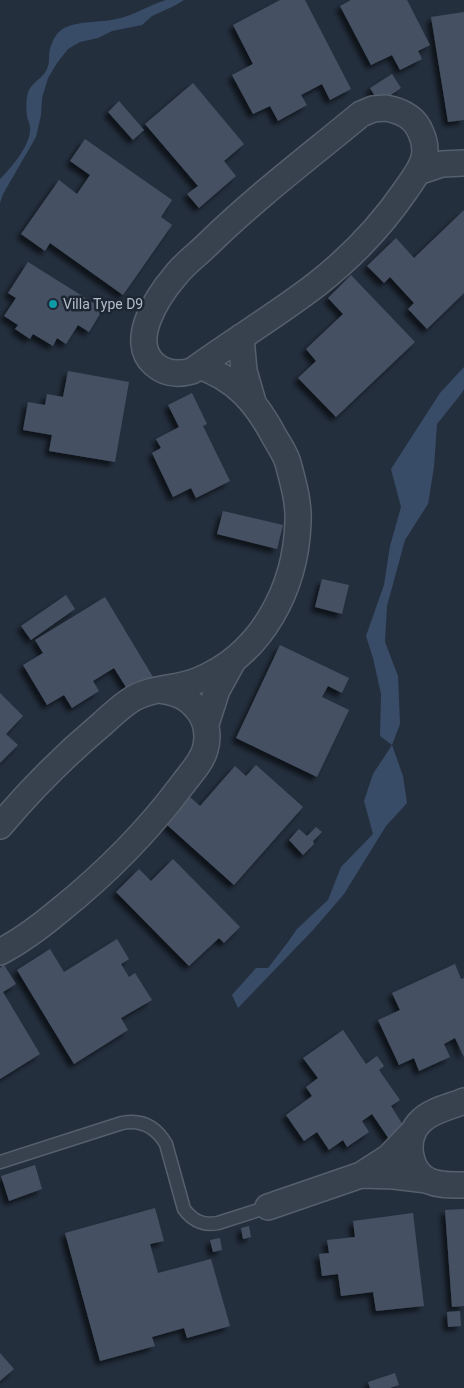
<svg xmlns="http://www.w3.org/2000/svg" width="464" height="1388" font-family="Roboto,sans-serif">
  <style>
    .water { fill: #394c67 }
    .building { fill: #455162; filter: url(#shadow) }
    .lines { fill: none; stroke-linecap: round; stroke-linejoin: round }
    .lane-casing { stroke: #565f6c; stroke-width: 15 }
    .street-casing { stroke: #565f6c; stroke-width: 28 }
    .lane { stroke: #38414e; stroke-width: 12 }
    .street { stroke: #38414e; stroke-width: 25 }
    .culture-dot { fill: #0f9aa8; stroke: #1d2633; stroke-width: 2 }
    .labels { text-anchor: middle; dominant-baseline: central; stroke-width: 5; stroke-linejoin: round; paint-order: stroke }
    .poi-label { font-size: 14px; fill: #b4bcc9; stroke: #1d2633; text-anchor: start }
  </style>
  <defs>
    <filter id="shadow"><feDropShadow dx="-4.5" dy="4.5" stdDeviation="2.5" flood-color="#0009"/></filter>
  </defs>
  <rect width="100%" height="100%" fill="#242f3e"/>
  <!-- water -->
  <path class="water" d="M166 0H184L174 6 152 16 142 25 112 31 98 38 80 42 68 49 57 63 48 78 42 98 41 115 36 137 3 194 0 203V179C11 168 29 147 30 131 31 126 28 121 27 116 26 109 26 96 29 90 34 81 46 76 48 66 49 63 49 61 49 58 49 49 53 37 60 31 73 20 100 23 116 19 134 16 148 5 166 0Z
    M464 367V389L461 394 437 424 434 467 428 504 405 540 387 606 385 642 398 676 400 724 392 745 403 776 407 803 386 826 344 894 313 930 238 1008 232 995 256 968H268L288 942 297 929 328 900 341 867 373 834 364 801 373 774 392 745 380 736 381 694 373 658 366 636 384 585 390 546 401 507 391 469 440 393Z"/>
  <!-- building -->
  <path class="building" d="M280 0H305L351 89 330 100 322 84 301 95 307 105 278 121 270 106 253 114 232 75 253 64 233 25Z
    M351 0H407L430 45 418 51 422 59 400 70 392 55 371 65 340 6Z
    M464 12V120L448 122 431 17Z
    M392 74 401 88 379 103 370 88Z
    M193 83 244 144 224 161 236 176 199 208 187 194 198 186 145 124Z
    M119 101 144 130 133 140 108 112Z
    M85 139 172 200 161 217 172 225 123 295 50 243 45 251 21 234 59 180 77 194 90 175 70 161Z
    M464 210V293L427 329 408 309 414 303 390 277 384 283 367 266 396 238 414 258Z
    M28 262 103 309 89 332 78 325 66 344 57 338 53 346 33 334 30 339 15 329 18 325 4 316 16 298 8 293Z
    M351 275 415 342 336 417 298 378 316 361 306 349 343 314 328 298Z
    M68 371 129 382 115 462 49 451 52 435 23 430 28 402 45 405 47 394 63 397Z
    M192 393 207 424 203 426 230 481 196 498 191 488 173 497 152 453 161 448 156 439 179 427 168 405Z
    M223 511 283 525 277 549 217 534Z
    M322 579 349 585 342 614 315 607Z
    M66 595 75 609 31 640 21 626Z
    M105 597 153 677 129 692 114 668 93 681 99 691 72 708 64 695 47 705 23 665 43 653 35 640Z
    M280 645 349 678 342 693 328 686 322 697 349 710 317 777 236 738Z
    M0 693 23 716 6 734 18 745 0 763Z
    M256 765 303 807 234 885 166 824 190 797 200 806 235 766 246 776Z
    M316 827 322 832 313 841 314 844 303 855 289 840 299 829 307 836Z
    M173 859 240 927 224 943 219 938 189 966 116 892 139 869 151 881Z
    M117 939 129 959 121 964 129 977 135 973 152 1000 121 1018 128 1030 74 1064 17 970 50 949 64 972Z
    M455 964 461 979 464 978V1057L455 1038 444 1044 450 1057 419 1071 414 1058 399 1065 378 1020 400 1010 392 993Z
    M4 965 16 984 3 992 40 1054 0 1079V968Z
    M343 1030 366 1064 377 1056 384 1066 379 1070 400 1100 391 1106 405 1128 389 1139 372 1114 362 1121 369 1132 347 1147 343 1140 329 1150 317 1132 304 1141 286 1115 312 1096 306 1087 318 1078 303 1058Z
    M35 1165 42 1189 9 1201 1 1176Z
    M155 1208 164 1241 150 1244 158 1273 211 1259 230 1326 187 1338 184 1328 152 1337 155 1346 100 1361 65 1233Z
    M464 1209V1306L452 1307 445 1210Z
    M413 1213 424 1306 376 1311 373 1292 341 1296 338 1274 322 1276 319 1254 329 1253 327 1240 355 1237 353 1221Z
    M249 1226 251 1237 243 1239 241 1228Z
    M220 1238 222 1250 213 1252 210 1240Z
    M460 1311 461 1326 448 1327 447 1312Z
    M0 1353 14 1369 0 1381Z
    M395 1373 399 1385 390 1388H370L368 1382Z"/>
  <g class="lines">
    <!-- lane casing -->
    <g class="lane-casing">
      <path id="lane" d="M0 1162 122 1123C142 1119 156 1127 166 1144L184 1209C193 1221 203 1226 218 1223L268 1207"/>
    </g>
    <!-- street casing -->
    <g class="street-casing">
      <path id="street" d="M386 108C402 111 415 117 421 133 432 157 418 172 405 191 381 226 350 258 317 284 277 315 233 341 192 371 178 375 165 374 154 364 128 341 158 296 175 276 184 264 197 255 208 244 256 197 309 157 361 114L373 109Z
        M418 172 442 164 464 163
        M241 337 244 371 253 402
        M206 724 217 690 233 661
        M0 826C31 789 65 755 102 724 112 715 122 705 134 698 154 687 178 689 199 680 262 654 296 588 298 522 299 502 293 482 288 463 285 453 279 445 274 436 256 402 236 379 199 366
        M0 952C21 941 41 926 59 911 105 874 147 832 182 785 190 774 201 763 205 750 209 737 207 721 198 710 188 697 176 692 159 690
        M464 1101C450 1107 432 1110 421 1121 404 1137 407 1170 429 1181 441 1186 452 1185 464 1185
        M361 1175 394 1176 427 1180
        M268 1207 361 1175 389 1157 412 1133"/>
    </g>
    <!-- lane -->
    <use href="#lane" class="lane"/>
    <!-- street -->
    <use href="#street" class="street"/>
  </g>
  <!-- markers -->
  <circle class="culture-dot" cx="53" cy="304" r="5"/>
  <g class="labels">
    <!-- poi labels -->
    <g class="poi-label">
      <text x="63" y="304">Villa Type D9</text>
    </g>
  </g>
</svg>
